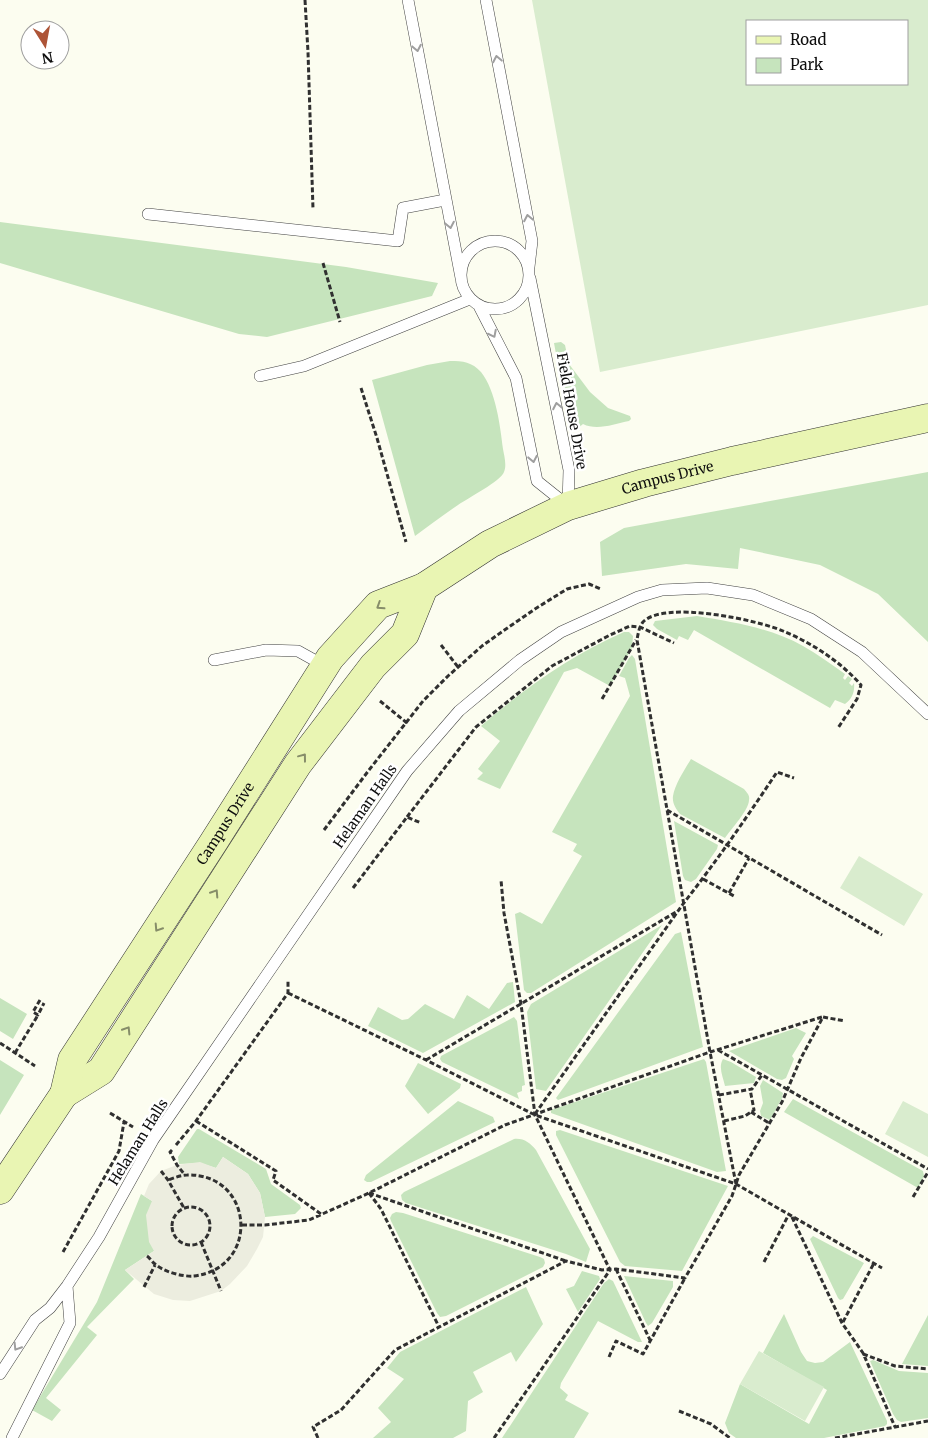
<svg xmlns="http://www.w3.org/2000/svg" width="928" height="1438" font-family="Merriweather,serif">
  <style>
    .green { fill: #c6e4bd }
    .pitch { fill: #d9ecce; fill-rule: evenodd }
    .plaza { fill: #eceddf }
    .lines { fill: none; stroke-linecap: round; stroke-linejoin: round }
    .lane-casing { stroke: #414141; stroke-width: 12 }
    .secondary-casing { stroke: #303030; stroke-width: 29 }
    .path { stroke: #303030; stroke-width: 3; stroke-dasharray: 5 2.5; stroke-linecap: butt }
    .lane { stroke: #fff; stroke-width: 11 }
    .secondary { stroke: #e9f5b3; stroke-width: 28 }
    .oneway { stroke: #9f9f9f }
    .oneway2 { stroke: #868d69 }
    .labels { text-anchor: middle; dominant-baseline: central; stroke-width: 5; stroke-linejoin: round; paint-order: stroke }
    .street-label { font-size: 14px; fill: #0e0e0e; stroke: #fff }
  </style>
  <rect width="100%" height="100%" fill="#fcfdf0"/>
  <!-- green -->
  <path class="green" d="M0 222 346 267 438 283 432 296 267 337 239 334 0 263Z
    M561 342 565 345 569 364 590 392 608 408 630 416 631 419 629 421C614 424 597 431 583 424L577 429 570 421 566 408 554 343Z
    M450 361C463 361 472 362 481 372 496 391 500 425 503 449 504 455 507 465 504 472 501 481 468 498 458 505 443 515 429 526 415 536L372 380 427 365Z
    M928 472V642L878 594 820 565 740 548 738 569 686 564 602 576 600 542 624 528Z
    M697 616C733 622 771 628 803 646 817 654 831 664 845 674L843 678 845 680 848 676 852 679 849 683 852 686 854 683C855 692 852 699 845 704L835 700 830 708 694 630 688 640 679 636 677 640 657 629 653 625 655 621Z
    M624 632H629L633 636 632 648 610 686 577 668 564 672 500 789 477 779 483 773 478 769 500 741 481 726C525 688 571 655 624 632Z
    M632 655 635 659 676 902 531 993H527L524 990 515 914 520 912 542 924 582 856 573 851 577 844 552 832 630 696 625 678 619 676 629 658Z
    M691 759 744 789C747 793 750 795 749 800 749 810 731 829 725 838L680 814C676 809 672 803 673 796 675 784 685 769 691 759Z
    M674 821 718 845 717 849 696 879 691 882 685 880 683 876Z
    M662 925 546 1091 536 1089 527 1012 531 1004Z
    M681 932 703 1047 558 1100 556 1098 675 934Z
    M513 982 515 1002 423 1053 368 1026 378 1007 402 1020 408 1019 425 1004 454 1019 467 995 489 1009 507 983Z
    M0 998 27 1014 13 1039 0 1031Z
    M514 1017 517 1021 525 1085 522 1086V1091L517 1093 519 1099 442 1062 440 1059 441 1056Z
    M796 1028 806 1033 792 1056 794 1059 786 1078 782 1080 777 1079 729 1051Z
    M704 1059 706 1062 726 1171 717 1172 551 1113V1110Z
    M723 1059 731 1062 756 1077 754 1083 725 1086C723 1077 718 1067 723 1059Z
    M0 1060 24 1075 0 1115Z
    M418 1063 461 1084 460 1088 428 1114 407 1089 405 1086Z
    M763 1080 783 1093 782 1098 770 1120 761 1116 760 1111 763 1103 760 1086Z
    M793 1099 923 1171 924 1176 918 1188 784 1112Z
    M458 1101 493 1117 495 1122 371 1182H367L364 1180 366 1175Z
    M197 1129H199L266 1169 271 1184 300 1205 301 1208 295 1214 265 1217 260 1193 248 1174 223 1157 216 1168 200 1163 179 1164 178 1157Z
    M560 1130 728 1186 682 1271 625 1266 620 1262 556 1135V1131Z
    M514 1139C524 1138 530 1143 536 1150L590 1249 586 1262 566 1254 406 1203 402 1200 401 1195 404 1192Z
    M141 1194 152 1201 154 1251 125 1270 134 1279 87 1327 97 1335 46 1398 61 1410 52 1421 32 1410 97 1302Z
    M396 1212 403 1213 540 1257 544 1259 545 1263 543 1267 446 1316 440 1317 437 1313 391 1221 390 1218 392 1214Z
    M813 1236 864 1263 843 1299 840 1300 838 1298 810 1239Z
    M582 1271 599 1276 600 1279 578 1312 566 1289 574 1286Z
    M624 1276 673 1281V1287L652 1323 648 1326 646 1323Z
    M609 1279 613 1281 642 1342H638L598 1321 561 1383 560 1388 568 1395 565 1400 589 1413 574 1438H502L604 1283Z
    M526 1287 543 1324 516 1362 511 1352 473 1372 483 1392 468 1401 466 1431 453 1438H373L391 1422 378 1408 404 1379 387 1368 400 1352Z
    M784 1314 801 1352 807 1361 815 1363 823 1362 850 1342 887 1421V1424L885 1426 824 1438H736L729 1433 725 1423 740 1384 809 1424 827 1390 763 1353Z
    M928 1315V1366L902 1364Z
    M873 1360 899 1371 928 1373V1418L901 1422 897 1420 893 1414 870 1361Z"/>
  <!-- pitch -->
  <path class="pitch" d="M532 0H928V305L600 372ZM907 21V84H747V21Z
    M859 856 923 894 904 926 840 888Z
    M903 1101 928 1114V1157L885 1134Z
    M759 1351 824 1387 805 1421 740 1384Z"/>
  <!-- plaza -->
  <path class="plaza" d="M223 1157 248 1174 260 1193 265 1217 263 1237 257 1249 247 1266 230 1284 221 1291 190 1301 173 1300 154 1294 125 1270 154 1251 149 1242 146 1215 152 1201 144 1196 149 1184 161 1171 177 1165 200 1162 216 1168Z"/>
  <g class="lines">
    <!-- lane casing -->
    <g class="lane-casing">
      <path id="lane" d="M408 0 461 278
        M486 0 532 241 529 267
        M148 214 398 241 403 208 445 200
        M461 275a34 34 0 1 1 68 0a34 34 0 1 1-68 0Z
        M530 278 569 470 568 506
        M479 306 516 378 537 481 567 505
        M260 376 304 366 470 299
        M214 660 266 650 298 651 325 666
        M0 1374 35 1320 50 1308 67 1286 99 1237 153 1140 407 771 459 711 520 660 561 632 638 597 662 590 707 588 753 595 811 619 862 652 928 714
        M12 1438 70 1323 67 1286"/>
    </g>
    <!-- secondary casing -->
    <g class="secondary-casing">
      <g id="secondary">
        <path d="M64 1094 101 1071 298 764 373 666 405 634 424 587"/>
        <path id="s1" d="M0 1190 64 1094 72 1060 213 843 325 666 330 658 378 605 424 587 490 544 568 506 644 483 732 461 928 418"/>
      </g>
    </g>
    <!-- path -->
    <path class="path" d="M305 0 308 52 313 209
      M323 263 340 322
      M361 388 377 438 406 542
      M441 645 458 667
      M602 699 636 640
      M380 701 407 723
      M667 810 882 935
      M407 817 476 727 552 666 610 635 630 626 640 627 674 643
      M324 830 369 770 423 701 448 676 482 646 503 631 535 609 567 589 589 584 601 589
      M703 879 734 896
      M353 888 407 817 421 823
      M729 893 749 858
      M288 993 426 1060 535 1115 736 1184 882 1268
      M40 1000 33 1012 38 1015 44 1003
      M0 1043 35 1066
      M718 1050 928 1169
      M15 1053 38 1015
      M426 1060 676 912
      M719 1095 752 1089 762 1075
      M751 1112 769 1123
      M110 1113 133 1127
      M535 1114 683 904C716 862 747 817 777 772L794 778
      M196 1121 276 1171 273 1180 321 1214
      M724 1121 745 1116 754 1110 750 1089
      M176 1145 196 1121 288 993V980
      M172 1150 170 1152 177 1165 185 1175
      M161 1171 168 1180 184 1208
      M736 1184 710 1052 637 640C638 634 639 627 643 622 664 600 758 620 783 631 812 643 841 662 861 685L857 699 838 728
      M369 1193 566 1261
      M369 1193 381 1209 439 1327
      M913 1197 928 1172
      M172 1226a19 19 0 1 1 38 0a19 19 0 1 1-38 0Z
      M792 1217 842 1323 863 1353 895 1427
      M242 1225H265L309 1220 369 1193 505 1125 710 1052 822 1017
      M201 1242 221 1291
      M63 1252 119 1151 124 1122
      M147 1256C150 1258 152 1262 155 1264 164 1272 183 1277 194 1276 261 1268 254 1173 187 1175 181 1175 174 1178 168 1180
      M764 1262 789 1214
      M616 1269 650 1340
      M144 1287 155 1265
      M843 1322 874 1263
      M863 1354 895 1366 928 1369
      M609 1357 616 1341 643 1354 685 1278
      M679 1411 711 1424 730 1438
      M318 1438 313 1427 341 1410 395 1350 566 1261 602 1270 616 1269 685 1278 732 1196 739 1175 782 1102 801 1058 823 1017 845 1021
      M494 1438 610 1270 535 1115 521 1004 504 913 501 880
      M835 1438 928 1421"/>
    <!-- lane -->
    <use href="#lane" class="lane"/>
    <!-- secondary -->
    <use href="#secondary" class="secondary"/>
  </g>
  <!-- one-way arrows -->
  <defs><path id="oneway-chevron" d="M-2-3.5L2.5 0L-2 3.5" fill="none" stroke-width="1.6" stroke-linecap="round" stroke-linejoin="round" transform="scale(1.25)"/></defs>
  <g class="oneway">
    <use href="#oneway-chevron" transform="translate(417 48) rotate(79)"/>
    <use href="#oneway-chevron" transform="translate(497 59) rotate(-101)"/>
    <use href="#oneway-chevron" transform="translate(528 218) rotate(-101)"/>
    <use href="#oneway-chevron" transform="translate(450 225) rotate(79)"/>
    <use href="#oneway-chevron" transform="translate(493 334) rotate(63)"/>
    <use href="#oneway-chevron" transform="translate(557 406) rotate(-101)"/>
    <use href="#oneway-chevron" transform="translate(533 459) rotate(79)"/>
    <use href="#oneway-chevron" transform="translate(17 1347) rotate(122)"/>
  </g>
  <g class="oneway2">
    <use href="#oneway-chevron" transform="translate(380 606) rotate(147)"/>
    <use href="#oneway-chevron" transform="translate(303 757) rotate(-53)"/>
    <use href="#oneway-chevron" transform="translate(215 893) rotate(-57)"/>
    <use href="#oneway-chevron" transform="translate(158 928) rotate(123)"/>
    <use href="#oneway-chevron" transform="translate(127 1030) rotate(-58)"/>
  </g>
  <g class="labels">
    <!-- street labels -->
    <g class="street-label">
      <text transform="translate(572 411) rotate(80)">Field House Drive</text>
      <text stroke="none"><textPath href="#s1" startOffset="1018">Campus Drive</textPath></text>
      <text transform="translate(365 806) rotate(-55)">Helaman Halls</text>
      <text stroke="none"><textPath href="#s1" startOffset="432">Campus Drive</textPath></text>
      <text transform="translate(138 1142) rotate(-58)">Helaman Halls</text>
    </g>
  </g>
  <!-- legend -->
  <rect x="746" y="20" width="162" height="65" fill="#ffffff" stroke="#9f9f9f"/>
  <rect x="756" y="36" width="25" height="8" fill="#e9f5b3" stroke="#9f9f9f"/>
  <text x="790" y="45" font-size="15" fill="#0e0e0e">Road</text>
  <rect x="756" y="58" width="25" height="15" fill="#c6e4bd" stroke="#9f9f9f"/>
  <text x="790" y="70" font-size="15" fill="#0e0e0e">Park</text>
  <!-- north arrow -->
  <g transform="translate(45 45) rotate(169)"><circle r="24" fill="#ffffff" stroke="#9f9f9f"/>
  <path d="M0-4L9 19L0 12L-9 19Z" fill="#ad5437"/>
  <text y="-8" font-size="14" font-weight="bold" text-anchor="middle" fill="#0e0e0e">N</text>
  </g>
</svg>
